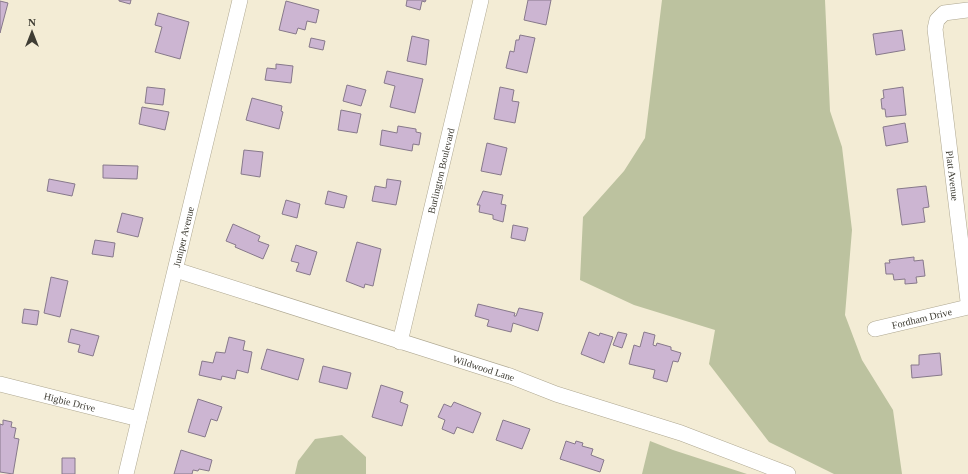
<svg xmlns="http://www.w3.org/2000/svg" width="968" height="474" font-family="Georgia,serif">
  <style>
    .forest { fill: #bcc29f }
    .building { fill: #ccb5d2; stroke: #87798b }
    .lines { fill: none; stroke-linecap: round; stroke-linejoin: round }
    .minor-casing { stroke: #aea791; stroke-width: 16 }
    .minor { stroke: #fff; stroke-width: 15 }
    .labels { text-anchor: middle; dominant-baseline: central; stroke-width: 3; stroke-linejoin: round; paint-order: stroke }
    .street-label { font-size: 10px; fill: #3f3d34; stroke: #f3ecd5 }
  </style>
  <rect width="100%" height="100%" fill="#f3ecd5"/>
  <!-- forest -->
  <path class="forest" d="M662 0H825L830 111 842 147 852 230 845 315 862 360 893 410 902 474H834L769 442 709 364 715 330 634 305 580 280 583 217 624 171 645 138Z
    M342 435 366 457V474H295L298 461 315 439Z
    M650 441 673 450 747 474H642Z"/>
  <!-- building -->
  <path class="building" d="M119 0H131L130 4 119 1Z
    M407 0H426L425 2 422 1 420 10 406 6Z
    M528 0H551L546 25 524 20Z
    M0 1 8 3 0 33Z
    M286 1 319 10 316 23 307 21 305 30 298 28 296 34 279 30Z
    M158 13 189 22 180 59 155 52 162 27 155 25Z
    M902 30 905 50 876 55 873 34Z
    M520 35 535 38 527 73 506 68 510 51 514 52 516 40H519Z
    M412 36 429 40 426 65 407 61Z
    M311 38 325 41 323 50 309 47Z
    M276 64 293 66 291 83 265 80 267 68 276 69Z
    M387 71 423 79 415 113 390 107 395 86 384 83Z
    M347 85 366 90 361 106 343 101Z
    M147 87 165 89 163 105 145 103Z
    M500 87 514 90 512 101 519 102 515 123 494 119Z
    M903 87 906 115 886 117 885 109H882L881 99 884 98 883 90Z
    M252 98 282 106 281 111 283 112 279 129 246 120Z
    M142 107 169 112 165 130 139 124Z
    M341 110 361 114 357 133 338 130Z
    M905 123 908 142 886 146 883 127Z
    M398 126 416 129V132L421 133 419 145 413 144 412 151 380 145 382 130 397 133Z
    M487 143 507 148 501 175 481 171Z
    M244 150 263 152 260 177 241 174Z
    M103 165 138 166 137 179 103 178Z
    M49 179 75 184 72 196 47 191Z
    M387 179 401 181 396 205 372 201 375 186 386 188Z
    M926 186 929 207 923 208 925 222 902 225 897 189Z
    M328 191 347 196 344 208 325 204Z
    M483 191 503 195 501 204 506 205 503 222 493 219V215L479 212 480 205H477Z
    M286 200 300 204 297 218 282 214Z
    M122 213 143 218 138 237 117 232Z
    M233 224 260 236 258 241 269 245 263 259 235 247 236 245 226 241Z
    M513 225 528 228 525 241 511 238Z
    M95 240 115 243 113 257 92 254Z
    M357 242 381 249 373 286 365 284 364 288 346 281Z
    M296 245 317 252 310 275 296 271 299 263 291 261Z
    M914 257V261L923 260 925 276 916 277 917 283 905 284V279L894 280 893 274H886L885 263H890L889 260Z
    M51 277 68 281 60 317 44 313Z
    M478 304 515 313 514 316H516L519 308 543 313 538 331 513 323 511 332 487 326 489 320 475 316Z
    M24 309 39 311 37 325 22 323Z
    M71 329 99 336 93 356 78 352 80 345 68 342Z
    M589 332 599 336 600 333 613 337 604 363 581 354Z
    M618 332 627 334 622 348 613 345Z
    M644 332 655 335 653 345 656 346 657 343 671 347V350L681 353 678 362 673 361 667 382 653 378 655 370 629 364 634 345 640 347Z
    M229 337 245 341 243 350 252 352 248 373 237 370 235 379 222 376 221 380 199 375 202 361 213 363 216 352 225 353Z
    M267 349 304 359 298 380 261 369Z
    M940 353 942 375 912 378 911 365H919V355Z
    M323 366 351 373 347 389 319 382Z
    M381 385 403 392 400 402 408 405 402 426 372 417Z
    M198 399 222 407 217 421 211 419 205 437 188 432Z
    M454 402 481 413 473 433 457 427 454 434 442 429 445 420 438 417 444 404 451 407Z
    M3 420 12 422 11 427 16 428 14 438 19 439 13 474 0 472V424L3 425Z
    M503 420 530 429 522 449 496 440Z
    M566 441 575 444 576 441 583 443 582 446 593 449 591 455 604 460 600 472 560 459Z
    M181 450 212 460 209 471 199 469 198 471 193 470 192 474H174Z
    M62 458H75V474H62Z"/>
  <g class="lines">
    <!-- minor casing -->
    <g class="minor-casing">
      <g id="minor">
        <path id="s1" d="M968 10 944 13 937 20 935 29 968 301"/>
        <path id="s2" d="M176 270 510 376 556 394 681 433 788 474"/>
        <path id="s3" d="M875 329 968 307"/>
        <path id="s4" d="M400 342 481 0"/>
        <path id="s5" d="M0 384 139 419"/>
        <path id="s6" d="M126 474 240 0"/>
      </g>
    </g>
    <!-- minor -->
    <use href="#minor" class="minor"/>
  </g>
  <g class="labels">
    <!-- street labels -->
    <g class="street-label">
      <text stroke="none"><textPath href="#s4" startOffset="176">Burlington Boulevard</textPath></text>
      <text stroke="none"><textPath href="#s1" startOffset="191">Platt Avenue</textPath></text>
      <text stroke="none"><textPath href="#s6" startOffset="244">Juniper Avenue</textPath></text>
      <text stroke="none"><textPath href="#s3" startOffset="48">Fordham Drive</textPath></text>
      <text stroke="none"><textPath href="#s2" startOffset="323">Wildwood Lane</textPath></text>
      <text stroke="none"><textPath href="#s5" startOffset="72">Higbie Drive</textPath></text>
    </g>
  </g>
  <!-- north arrow -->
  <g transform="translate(32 32)" stroke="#f3ecd5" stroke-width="3" paint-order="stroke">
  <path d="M0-3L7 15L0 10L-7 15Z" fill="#3f3d34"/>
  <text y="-6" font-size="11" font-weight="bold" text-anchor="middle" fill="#3f3d34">N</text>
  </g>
</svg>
